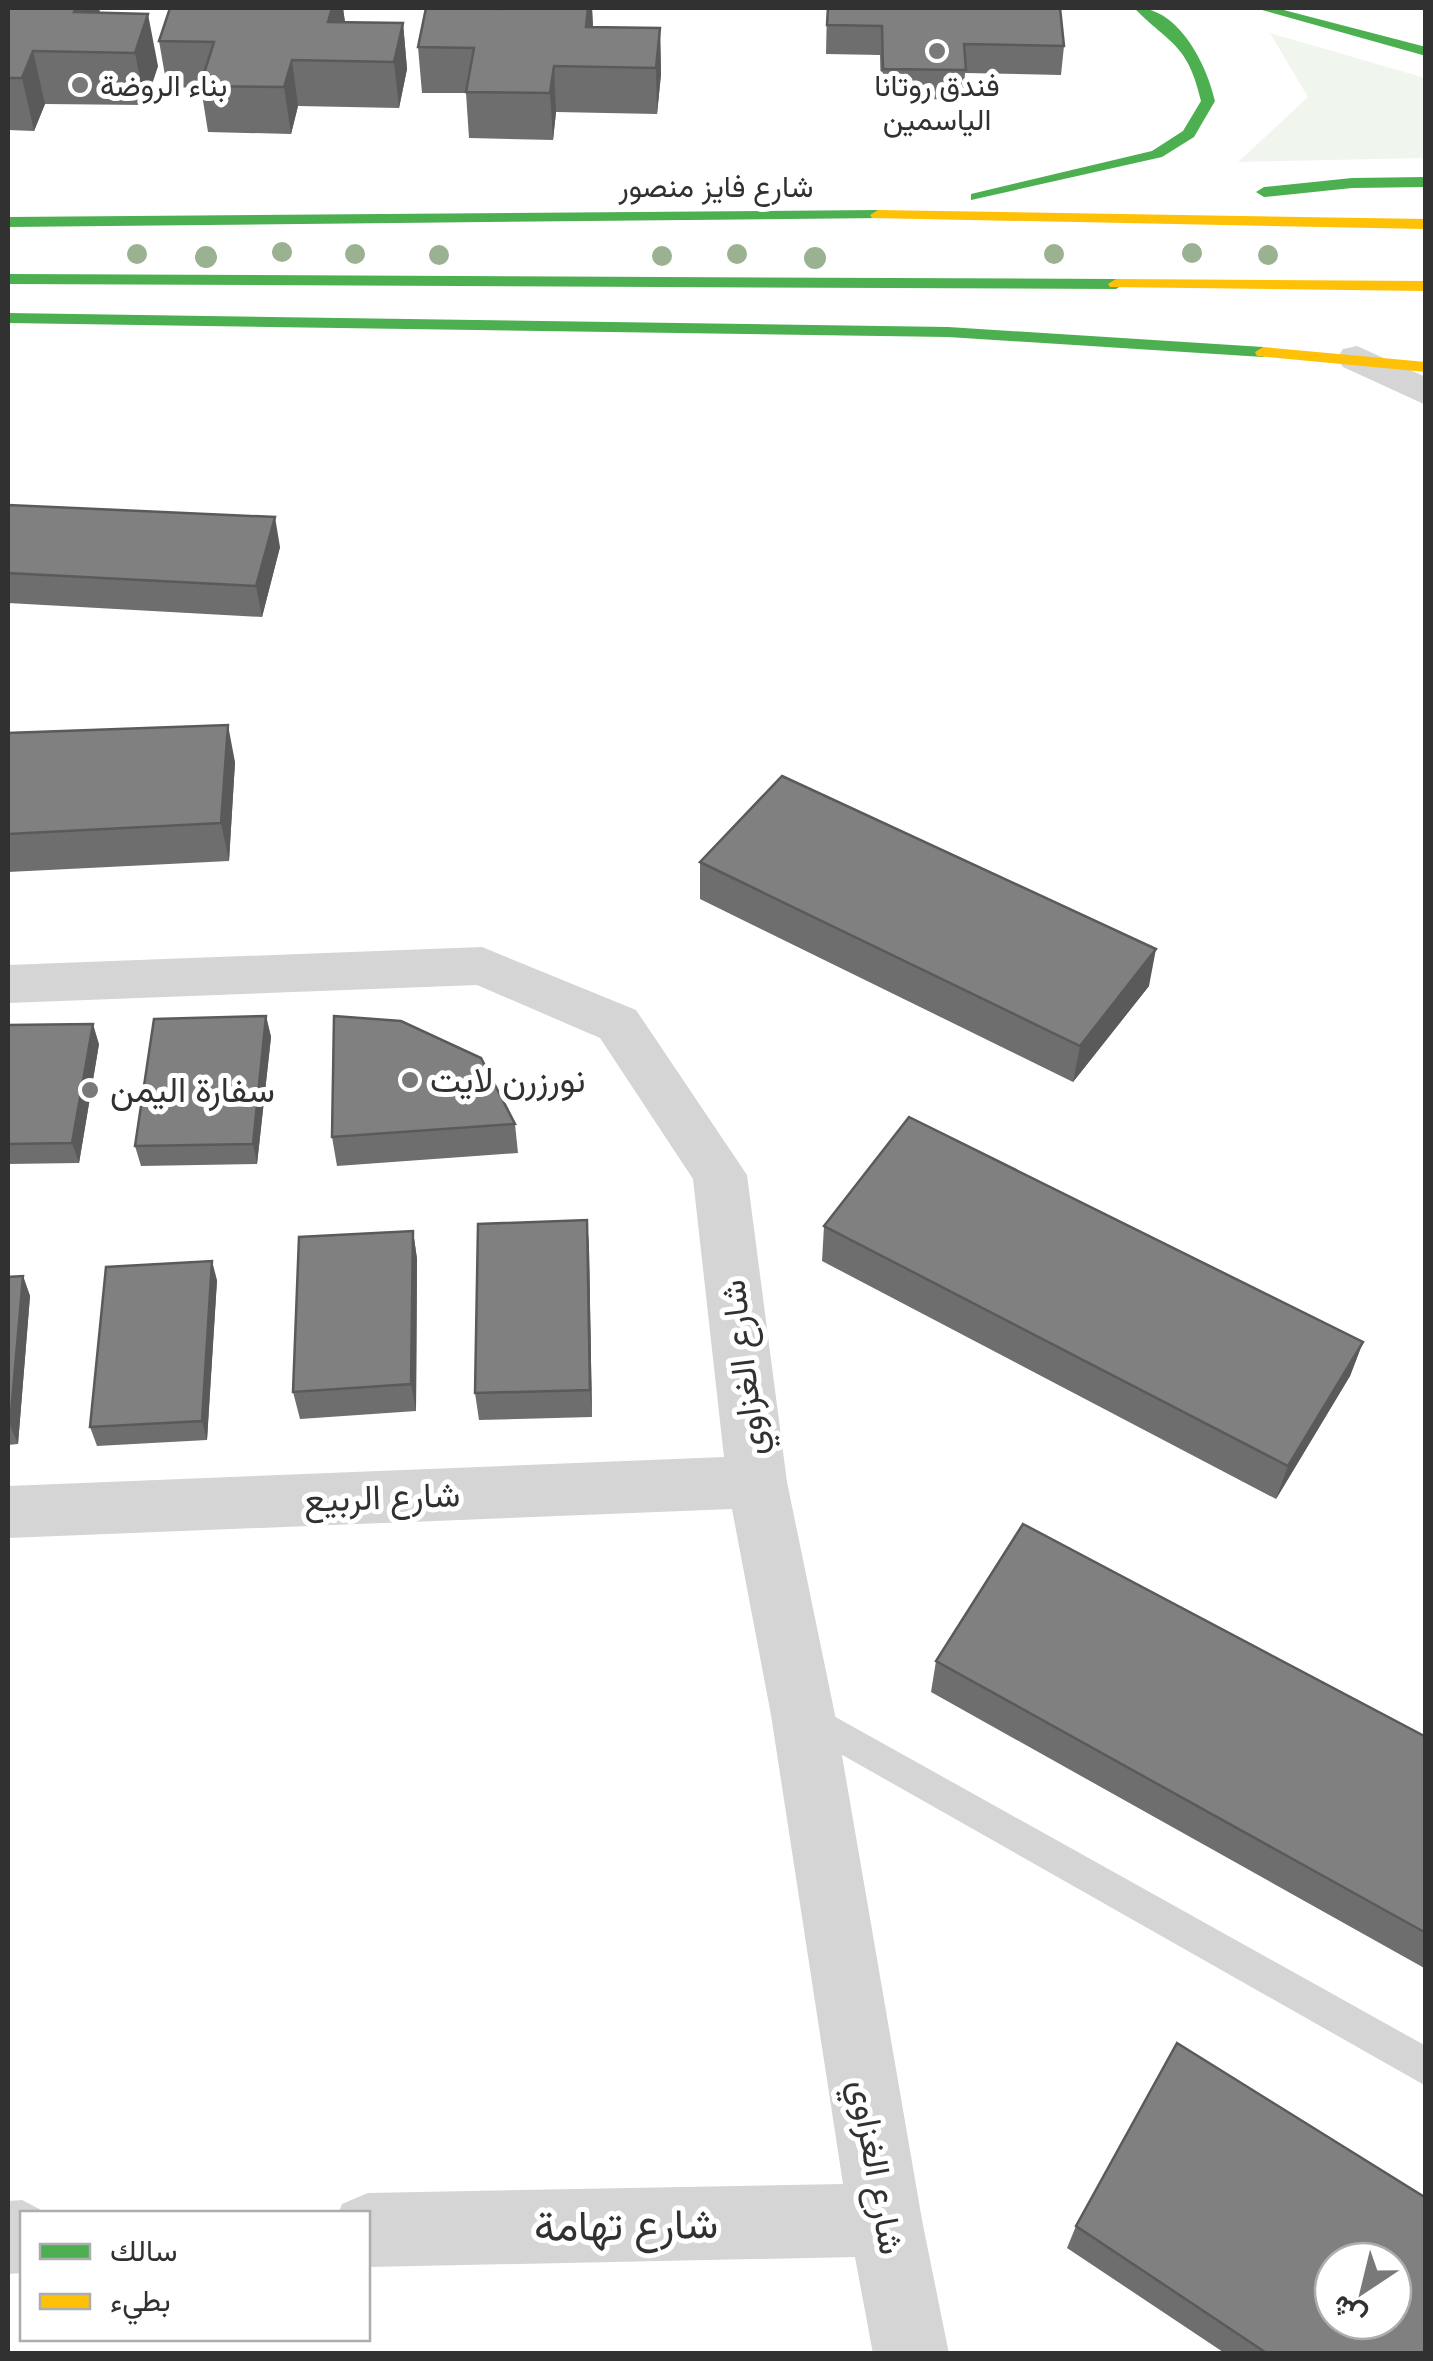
<svg xmlns="http://www.w3.org/2000/svg" width="1433" height="2361" font-family="'Space Grotesk',Vazirmatn,sans-serif">
  <style>
    .green { fill: #f0f6ed }
    .lines { fill: none; stroke-linecap: round; stroke-linejoin: round }
    .lane { fill: #d5d5d5; fill-rule: evenodd }
    .street { fill: #d5d5d5; fill-rule: evenodd }
    .fast { fill: #4caf50; fill-rule: evenodd }
    .slow { fill: #ffc107; fill-rule: evenodd }
    .tree { fill: #9ab292 }
    .wall { fill: #6e6e6e }
    .shaded-wall { fill: #5a5a5a }
    .building { fill: #808080; stroke: #5a5a5a; stroke-width: 2.5; fill-rule: evenodd }
    .poi-dot { fill: #797979; stroke: #fff; stroke-width: 4 }
    .labels { text-anchor: middle; dominant-baseline: central; stroke-width: 10; stroke-linejoin: round; paint-order: stroke }
    .far-poi-label { font-size: 30px; fill: #313131; stroke: #fff; text-anchor: start }
    .far-street-label { font-size: 30px; fill: #313131; stroke: #fff }
    .poi-label { font-size: 35px; fill: #313131; stroke: #fff; text-anchor: start }
    .street-label { font-size: 35px; fill: #313131; stroke: #fff }
    .near-street-label { font-size: 42px; fill: #313131; stroke: #fff }
  </style>
  <rect width="100%" height="100%" fill="#fff"/>
  <!-- green -->
  <path class="green" d="M1270 33 1425 78V158L1238 162 1308 97Z"/>
  <g class="lines">
    <!-- lane -->
    <path class="lane" d="M805 1700 1426 2046V2086L793 1727 787 1716 793 1705Z"/>
    <!-- street -->
    <path class="street" d="M1357 346 1426 377V405L1343 367 1337 358 1343 349Z
      M482 947 636 1010 747 1175 787 1482 835 1715 922 2220 949 2354H873L855 2257 368 2267V2214H338L342 2204 368 2193 843 2184 771 1715 732 1509 8 1538V1486L724 1457 693 1179 600 1038 477 985 8 1003V965Z
      M22 2200 49 2214H22V2273L8 2274V2201Z"/>
    <!-- fast -->
    <path class="fast" d="M1134 8C1177 5 1207 64 1215 101L1194 137 1162 157 971 200V194L1152 151 1183 131 1201 101C1188 44 1171 45 1134 8Z
      M1255 8H1276L1426 47V56Z
      M1426 177V187L1352 188 1264 197 1256 192 1264 187 1352 178Z
      M878 210 886 215 884 218 8 227V217Z
      M8 274 1116 279 1124 284 1116 289 8 284Z
      M8 313 948 327 1263 347 1271 352 1263 357 948 337 8 323Z"/>
    <!-- slow -->
    <path class="slow" d="M878 210 1426 219V229L872 218 870 215Z
      M1116 279 1426 281V291L1110 287 1108 284Z
      M1263 347 1426 362V372L1257 356 1255 352Z"/>
  </g>
  <!-- trees -->
  <g class="tree">
    <circle cx="282" cy="252" r="10"/>
    <circle cx="1192" cy="253" r="10"/>
    <circle cx="137" cy="254" r="10"/>
    <circle cx="355" cy="254" r="10"/>
    <circle cx="737" cy="254" r="10"/>
    <circle cx="1054" cy="254" r="10"/>
    <circle cx="439" cy="255" r="10"/>
    <circle cx="1268" cy="255" r="10"/>
    <circle cx="206" cy="257" r="11"/>
    <circle cx="662" cy="256" r="10"/>
    <circle cx="815" cy="258" r="11"/>
  </g>
  <!-- wall -->
  <path class="wall" d="M8 8H99L100 13 158 66 145 105 45 104 34 131 8 130Z
    M170 8H343L345 22 403 23 407 69 399 108 298 106 291 134 208 132 201 88 167 87 159 41Z
    M502 8H592L593 27 660 28 661 74 657 114 556 112 553 140 469 138 466 93H422L418 47 502 9Z
    M827 8 1064 46 1061 75 965 73 963 100 881 98 880 55 826 54Z
    M8 505 280 547 262 617 8 603Z
    M8 733 235 762 229 861 8 872Z
    M700 862 1149 986 1073 1082 700 899Z
    M266 1016 271 1037 257 1164 141 1166 135 1146Z
    M8 1025 99 1044 79 1163 8 1164Z
    M515 1124 518 1153 337 1166 332 1137Z
    M587 1220 589 1248 592 1417 479 1420 475 1393Z
    M824 1226 1363 1342 1350 1376 1276 1499 822 1261Z
    M413 1231 417 1259 416 1411 300 1419 293 1392Z
    M23 1276 30 1296 18 1444 8 1445V1277Z
    M217 1280 207 1440 97 1446 90 1427Z
    M936 1661 1426 1737V1969L931 1692Z
    M1076 2226 1426 2354H1226L1067 2248Z"/>
  <!-- shaded-wall -->
  <path class="shaded-wall" d="M76 8H99L101 20 74 12Z
    M332 8H343L345 23 328 22Z
    M588 8H592L593 29 586 27Z
    M148 14 158 66 145 105 135 53Z
    M403 23 407 69 399 108 394 62Z
    M660 28 661 74 657 114 656 68Z
    M33 51 45 104 34 131 22 78Z
    M292 60 298 106 291 134 284 87Z
    M554 66 556 112 553 140 550 93Z
    M275 517 280 547 262 617 256 586Z
    M228 725 235 762 229 861 221 823Z
    M1156 949 1149 986 1073 1082 1080 1046Z
    M266 1016 271 1037 257 1164 253 1144Z
    M93 1024 99 1044 79 1163 72 1143Z
    M587 1220 589 1248 592 1417 590 1390Z
    M413 1231 417 1259 416 1411 411 1384Z
    M212 1261 217 1280 207 1440 202 1421Z
    M23 1276 30 1296 18 1444 10 1425Z
    M1363 1342 1350 1376 1276 1499 1288 1466Z"/>
  <!-- building -->
  <path class="building" d="M8 8H76L74 12 148 14 135 53 33 51 22 78H8Z
    M170 8H332L328 22 403 23 394 62 292 60 284 87 200 86 214 42 159 41Z
    M426 8 502 9V8H588L586 27 660 28 656 68 554 66 550 93 466 92 474 48 418 47Z
    M828 8H1060L1064 46 964 44 966 70 883 69 882 26 827 25Z
    M8 505 275 517 256 586 8 573Z
    M228 725 221 823 8 834V733Z
    M782 776 1156 949 1080 1046 700 862Z
    M266 1016 253 1144 135 1146 154 1019Z
    M334 1016 401 1021 481 1058 515 1124 332 1137Z
    M93 1024 72 1143 8 1144V1025Z
    M909 1117 1363 1342 1288 1466 824 1226Z
    M587 1220 590 1390 475 1393 478 1224Z
    M413 1231 411 1384 293 1392 299 1237Z
    M212 1261 202 1421 90 1427 106 1267Z
    M23 1276 10 1425H8V1277Z
    M1023 1524 1426 1737V1933L936 1661Z
    M1177 2043 1426 2198V2354H1268L1076 2226ZM1333 2261H1393V2321H1333Z"/>
  <!-- markers -->
  <g class="poi-dot">
    <circle cx="937" cy="51" r="10"/>
    <circle cx="80" cy="85" r="10"/>
    <circle cx="410" cy="1080" r="10"/>
    <circle cx="90" cy="1090" r="10"/>
  </g>
  <g class="labels">
    <!-- far-poi labels -->
    <g class="far-poi-label">
      <text x="100" y="85">بناء الروضة</text>
      <text x="937" y="85" text-anchor="middle">فندق روتانا<tspan x="937" dy="34">الياسمين</tspan></text>
    </g>
    <!-- far-street labels -->
    <g class="far-street-label">
      <text x="716" y="186">شارع فايز منصور</text>
    </g>
    <!-- poi labels -->
    <g class="poi-label">
      <text x="430" y="1080">نورزرن لايت</text>
      <text x="110" y="1090">سفارة اليمن</text>
    </g>
    <!-- street labels -->
    <g class="street-label">
      <text transform="translate(743 1368) rotate(-97)">شارع الغزاوي</text>
      <text transform="translate(382 1497) rotate(-2)">شارع الربيع</text>
      <text transform="translate(877 2167) rotate(80)">شارع الغزاوي</text>
    </g>
    <!-- near-street labels -->
    <g class="near-street-label">
      <text transform="translate(626 2225) rotate(-1)">شارع تهامة</text>
    </g>
  </g>
  <!-- border -->
  <rect width="1433" height="2361" fill="none" stroke="#313131" stroke-width="20"/>
  <!-- legend -->
  <rect x="20" y="2211" width="350" height="130" fill="#ffffff" stroke="#adadad" stroke-width="2.5"/>
  <rect x="40" y="2244" width="50" height="15" fill="#4caf50" stroke="#adadad" stroke-width="2.5"/>
  <text x="110" y="2261" font-size="30" fill="#313131">سالك</text>
  <rect x="40" y="2294" width="50" height="15" fill="#ffc107" stroke="#adadad" stroke-width="2.5"/>
  <text x="110" y="2311" font-size="30" fill="#313131">بطيء</text>
  <!-- north arrow -->
  <g transform="translate(1363 2291) rotate(215)"><circle r="48" fill="#ffffff" stroke="#adadad" stroke-width="2.5"/>
  <path d="M0-8L18 38L0 25L-18 38Z" fill="#797979"/>
  <text y="-15" font-size="28" font-weight="bold" text-anchor="middle" fill="#313131">ش</text>
  </g>
</svg>
